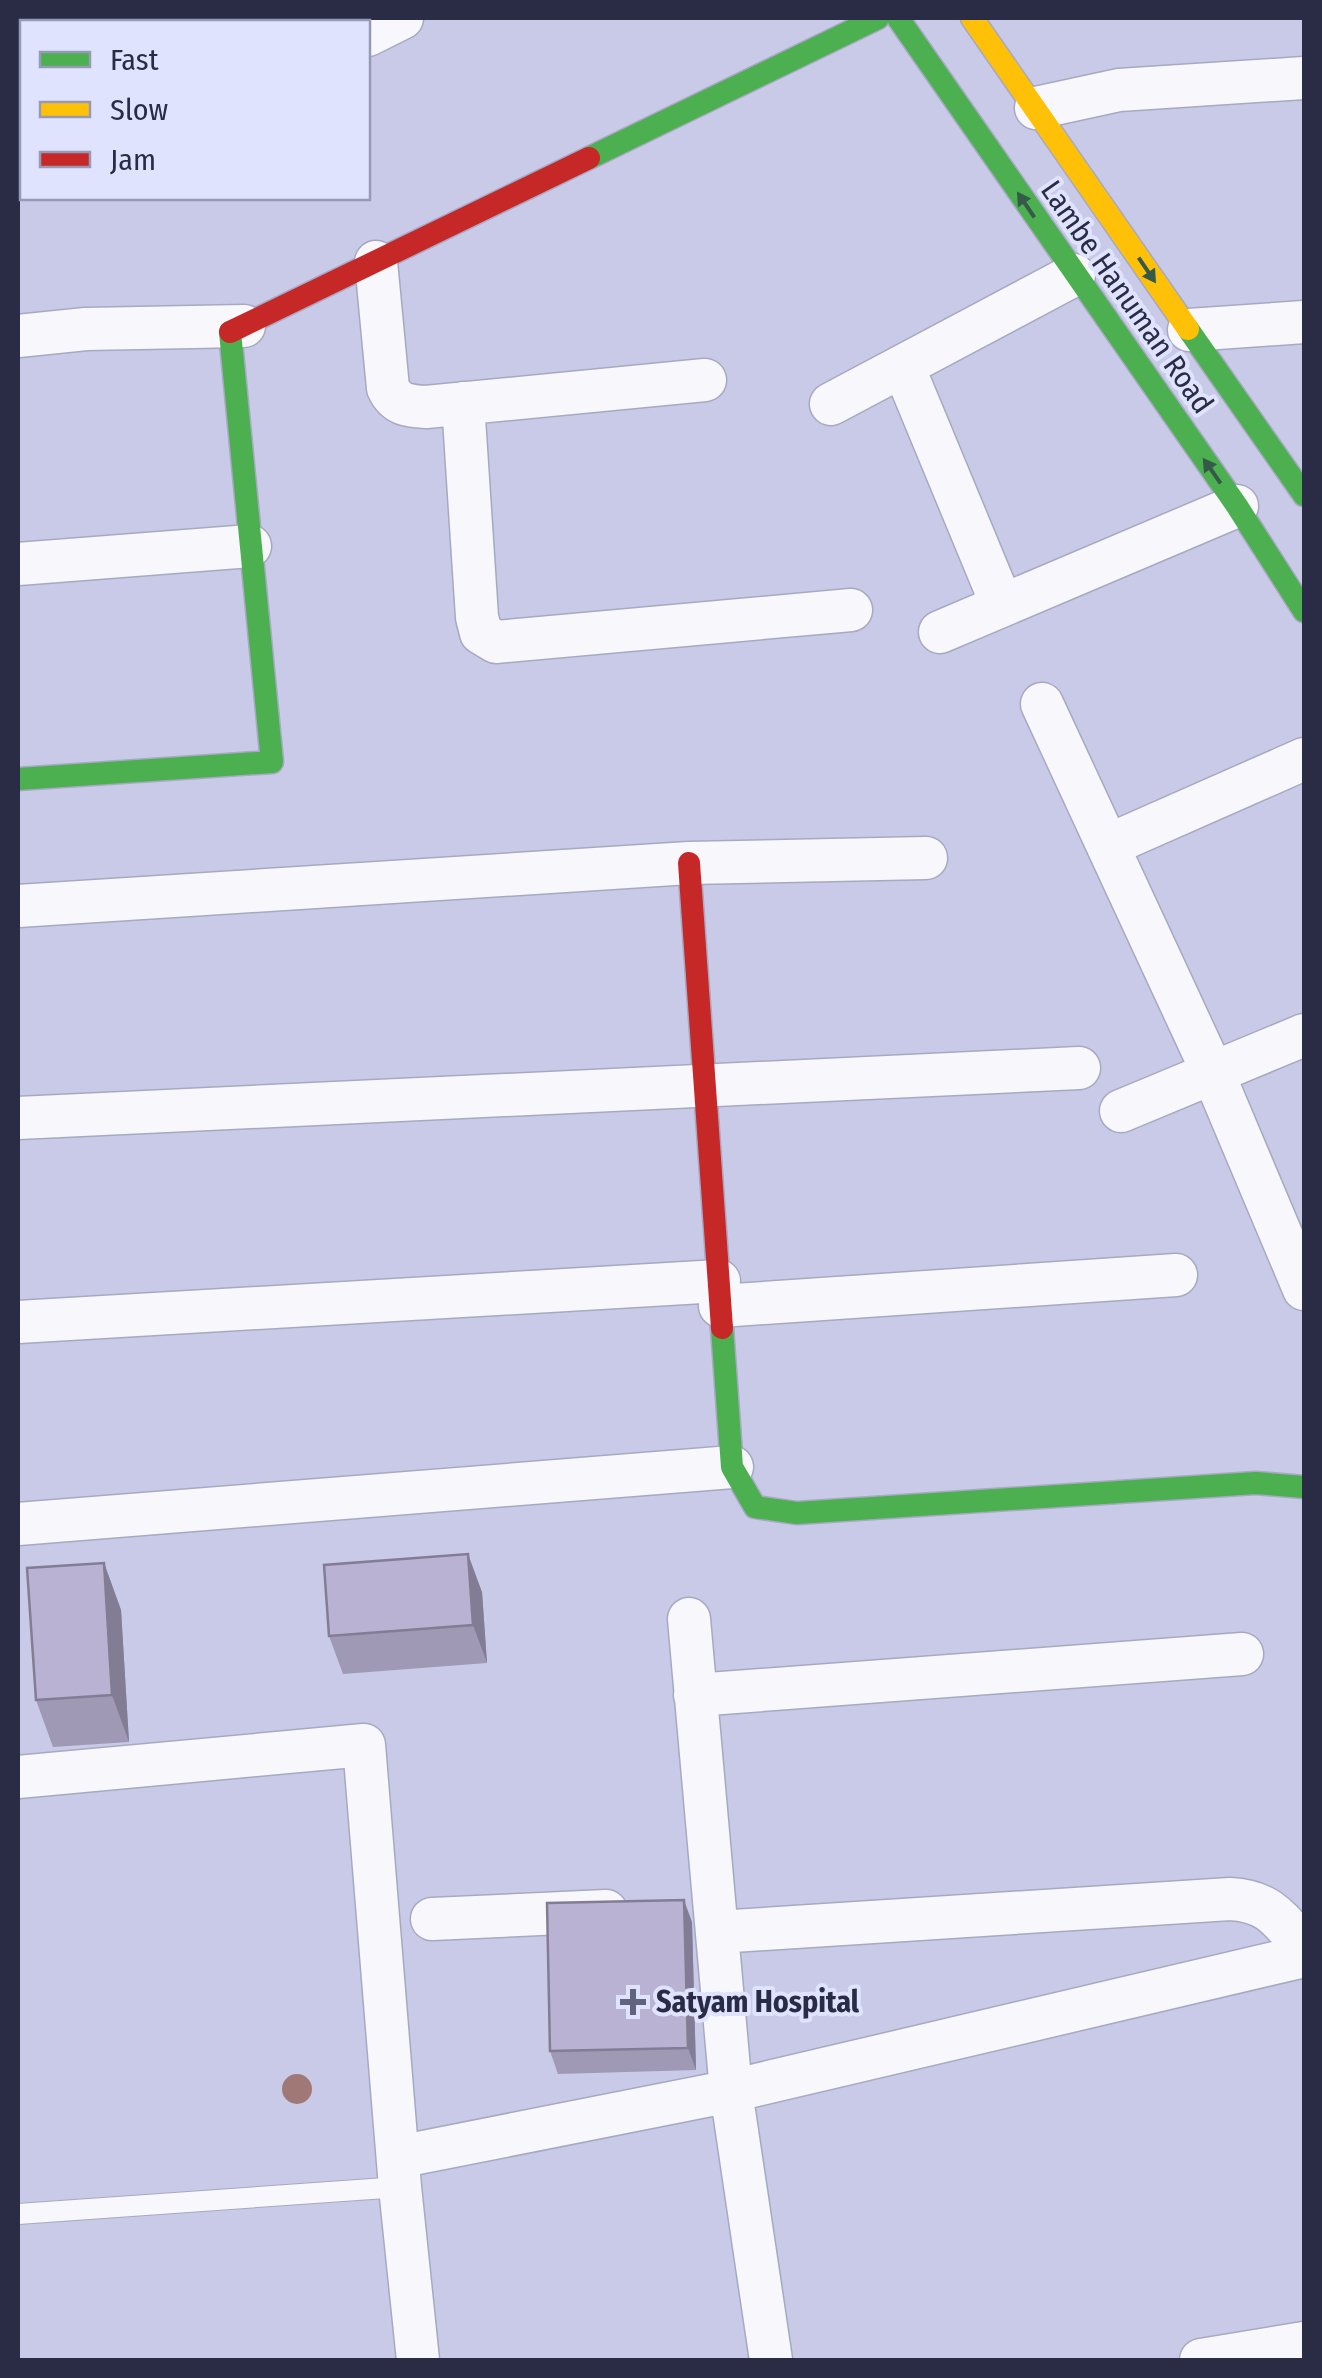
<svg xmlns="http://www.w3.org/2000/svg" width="1322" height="2378" font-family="'Fira Sans Condensed',sans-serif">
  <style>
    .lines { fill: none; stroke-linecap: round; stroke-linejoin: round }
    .lane-casing { stroke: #a7a9c2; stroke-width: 22 }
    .street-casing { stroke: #a7a9c2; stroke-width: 45 }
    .fast-casing { stroke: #a7a9c2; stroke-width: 25 }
    .slow-casing { stroke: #a7a9c2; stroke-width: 25 }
    .jam-casing { stroke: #a7a9c2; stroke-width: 25 }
    .lane { stroke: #f7f7fc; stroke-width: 20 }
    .street { stroke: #f7f7fc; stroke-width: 42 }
    .fast { stroke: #4caf50; stroke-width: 22 }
    .slow { stroke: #ffc107; stroke-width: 22 }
    .jam { stroke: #c62828; stroke-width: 22 }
    .tree { fill: #a07977 }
    .wall { fill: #9f99b5 }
    .shaded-wall { fill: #827d94 }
    .building { fill: #b9b2d3; stroke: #827d94; stroke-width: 2.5 }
    .oneway { fill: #365a4a }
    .poi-dot { fill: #61637f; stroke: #e0e3fe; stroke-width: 4 }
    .labels { text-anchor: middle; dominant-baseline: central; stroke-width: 8; stroke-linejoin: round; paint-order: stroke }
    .street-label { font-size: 30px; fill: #2a2c46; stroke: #e0e3fe }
    .poi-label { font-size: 30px; font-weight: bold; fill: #2a2c46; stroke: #e0e3fe; text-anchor: start }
  </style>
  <rect width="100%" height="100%" fill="#c8cae8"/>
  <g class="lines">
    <!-- lane casing -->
    <g class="lane-casing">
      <path id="lane" d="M18 2214 400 2187"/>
    </g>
    <!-- street casing -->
    <g class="street-casing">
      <path id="street" d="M368 35 402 18
        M1036 108 1119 90 1304 78
        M18 125 22 124
        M376 262 388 388C396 405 408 406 426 407L705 380
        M1189 330 1304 322
        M18 336 86 329 244 326
        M903 366 1002 605
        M463 403 477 617 481 633 496 642 851 610
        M831 404 1074 275
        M18 564 250 546
        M940 632 1237 506
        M1042 704 1213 1073 1304 1289
        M1109 845 1304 759
        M18 906 689 863 926 858
        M1121 1111 1304 1035
        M18 1118 1079 1068
        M720 1306 1176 1275
        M18 1322 719 1281
        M18 1524 732 1467
        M689 1619 731 2091 771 2360
        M695 1695 1242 1654
        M18 1777 364 1745 400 2187 418 2360
        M432 1919 606 1911
        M717 1932 1230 1899C1270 1901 1280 1920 1304 1947
        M398 2157 731 2091 1304 1956
        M1201 2360 1304 2343"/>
    </g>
    <!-- fast casing -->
    <g class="fast-casing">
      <path id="fast" d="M898 18 1237 506 1304 611
        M589 158 878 18
        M1188 329 1304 495
        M18 779 272 762 230 332
        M722 1328 732 1467 755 1507 797 1513 1256 1483 1304 1487"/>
    </g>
    <!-- slow casing -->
    <g class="slow-casing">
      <path id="slow" d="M972 18 1188 329"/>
    </g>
    <!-- jam casing -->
    <g class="jam-casing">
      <path id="jam" d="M230 332 589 158
        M689 863 722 1328"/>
    </g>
    <!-- lane -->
    <use href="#lane" class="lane"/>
    <!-- street -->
    <use href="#street" class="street"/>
    <!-- fast -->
    <use href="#fast" class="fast"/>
    <!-- slow -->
    <use href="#slow" class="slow"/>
    <!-- jam -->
    <use href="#jam" class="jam"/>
  </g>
  <!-- trees -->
  <circle class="tree" cx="297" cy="2089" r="15"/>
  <!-- wall -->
  <path class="wall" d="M104 1563 121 1610 129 1742 53 1747 36 1700Z
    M482 1592 487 1663 343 1674 329 1636Z
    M692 1922 696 2070 558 2074 550 2051Z"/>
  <!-- shaded-wall -->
  <path class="shaded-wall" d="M468 1554 482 1592 487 1663 473 1625Z
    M104 1563 121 1610 129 1742 112 1695Z
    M684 1900 692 1922 696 2070 688 2048Z"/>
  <!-- building -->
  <path class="building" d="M468 1554 473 1625 329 1636 324 1565Z
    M104 1563 112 1695 36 1700 27 1568Z
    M684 1900 688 2048 550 2051 547 1903Z"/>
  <!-- one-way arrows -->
  <defs><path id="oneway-solid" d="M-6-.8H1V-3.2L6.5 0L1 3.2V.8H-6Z" transform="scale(2.5)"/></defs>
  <g class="oneway">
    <use href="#oneway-solid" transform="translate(1026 205) rotate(-124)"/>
    <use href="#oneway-solid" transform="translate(1147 270) rotate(56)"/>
    <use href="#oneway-solid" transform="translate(1212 471) rotate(-125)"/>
  </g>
  <!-- markers -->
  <path class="poi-dot" d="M628 1987h10v10h10v10h-10v10h-10v-10h-10v-10h10z"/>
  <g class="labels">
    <!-- street labels -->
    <g class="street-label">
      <text transform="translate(1127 297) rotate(55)">Lambe Hanuman Road</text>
    </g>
    <!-- poi labels -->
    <g class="poi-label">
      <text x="656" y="2002">Satyam Hospital</text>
    </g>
  </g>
  <!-- border -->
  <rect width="1322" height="2378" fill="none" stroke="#2a2c46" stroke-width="40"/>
  <!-- legend -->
  <rect x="20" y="20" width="350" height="180" fill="#e0e3fe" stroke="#979ab4" stroke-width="2.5"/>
  <rect x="40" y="52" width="50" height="15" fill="#4caf50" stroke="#979ab4" stroke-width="2.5"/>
  <text x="110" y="70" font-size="30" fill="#2a2c46">Fast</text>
  <rect x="40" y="102" width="50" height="15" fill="#ffc107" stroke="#979ab4" stroke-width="2.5"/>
  <text x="110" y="120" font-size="30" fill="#2a2c46">Slow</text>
  <rect x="40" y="152" width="50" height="15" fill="#c62828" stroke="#979ab4" stroke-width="2.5"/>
  <text x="110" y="170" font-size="30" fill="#2a2c46">Jam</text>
</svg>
